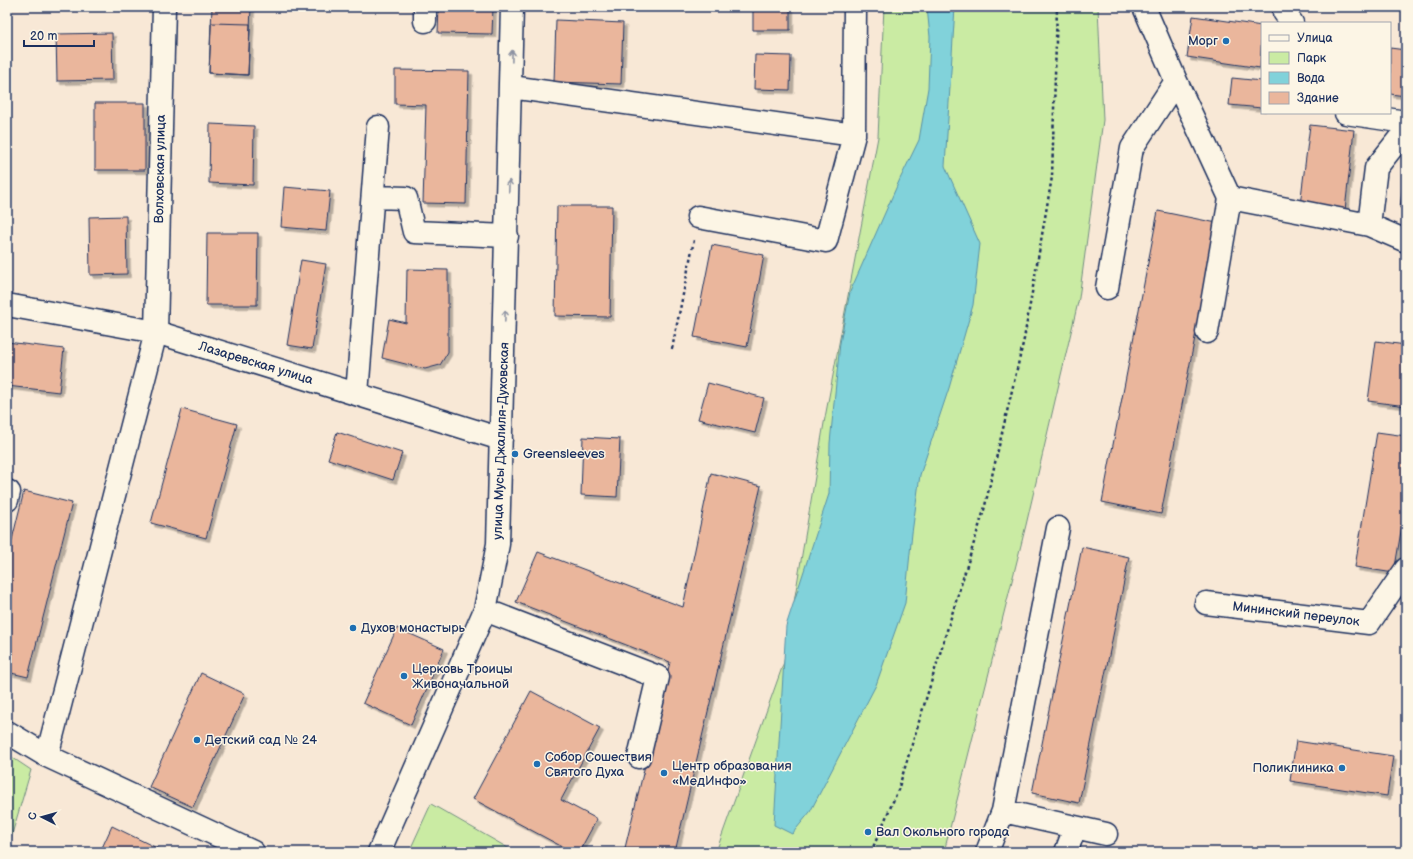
<svg xmlns="http://www.w3.org/2000/svg" width="1413" height="859" font-family="'Balsamiq Sans',sans-serif">
  <style>
    .green { fill: #caeba3; stroke: #728d80 }
    .water { fill: #81d2da; stroke: #5891a8 }
    .building { fill: #eab69c; stroke: #1b2f5e; filter: url(#shadow) }
    .lines { fill: none; stroke-linecap: round; stroke-linejoin: round }
    .minor-casing { stroke: #1b2f5e; stroke-width: 25 }
    .path { stroke: #1b2f5e; stroke-width: 2.5; stroke-dasharray: 3 3; stroke-linecap: butt }
    .minor { stroke: #fcf5e5; stroke-width: 22 }
    .oneway { stroke: #8c92a2 }
    .poi-dot { fill: #1f6fb2; stroke: #fcf5e5; stroke-width: 1.5 }
    .labels { text-anchor: middle; dominant-baseline: central; stroke-width: 3; stroke-linejoin: round; paint-order: stroke }
    .poi-label { font-size: 13px; fill: #1b2f5e; stroke: #fcf5e5; text-anchor: start }
    .street-label { font-size: 13px; fill: #1b2f5e; stroke: #fcf5e5 }
  </style>
  <defs>
    <filter id="shadow"><feDropShadow dx="3.5" dy="3.5" stdDeviation="0" flood-color="#0004"/></filter>
  </defs>
  <rect width="100%" height="100%" fill="#f8e8d6"/>
  <filter id="ink" filterUnits="userSpaceOnUse"><feTurbulence type="fractalNoise" baseFrequency=".025" numOctaves="2"/><feDisplacementMap in="SourceGraphic" scale="8" xChannelSelector="R" yChannelSelector="G"/><feConvolveMatrix kernelMatrix="1 2 1 2 8 2 1 2 1" color-interpolation-filters="sRGB"/></filter>
  <g filter="url(#ink)">
    <!-- green -->
    <path class="green" d="M884 7H1098L1103 120 1079 298 1026 525 944 852H716L784 662 824 423 878 137Z
      M7 754 31 770 7 851Z
      M431 804 515 852H409Z"/>
    <!-- water -->
    <path class="water" d="M927 7H955L945 166 980 244 973 305 949 388 920 475 912 533 905 603 876 685 810 812 792 834 774 825 786 626 829 494 830 443 840 343 850 292 900 179 919 140 928 88 930 37Z"/>
    <!-- building -->
    <path class="building" d="M212 7H251L248 75 209 73Z
      M439 7H493L492 34 438 33Z
      M753 7H790V30H753Z
      M1193 16 1262 26 1260 68 1187 57Z
      M556 20 623 23 621 84 554 82Z
      M211 23 250 24 248 75 209 73Z
      M112 33 113 80 57 81 56 34Z
      M1390 48 1406 50V96L1390 94Z
      M755 55 791 56 790 90 754 89Z
      M395 70 469 71 466 204 423 203 426 105 395 104Z
      M1232 78 1262 81V108L1229 105Z
      M95 103H145V170H95Z
      M210 124 254 126 253 185 209 183Z
      M1310 125 1354 130 1345 210 1300 205Z
      M1406 161V209L1400 208Z
      M284 187 330 191 326 231 281 227Z
      M557 206H612L610 317 555 316Z
      M1158 211 1217 223 1161 514 1102 502Z
      M126 216 127 274 90 275 89 217Z
      M207 233H258L257 305H206Z
      M712 245 764 255 747 347 694 337Z
      M301 260 326 264 312 349 287 345Z
      M407 269 448 270V352L440 365 425 369 382 358 389 319 406 323Z
      M1376 341 1406 345V406L1368 401Z
      M7 342 64 349 59 392 7 386Z
      M708 383 764 398 755 433 698 419Z
      M182 409 237 424 206 538 151 523Z
      M337 432 402 453 393 480 328 459Z
      M1377 432 1406 436V501L1394 573 1355 567Z
      M583 437 620 439 617 497 581 495Z
      M711 473 761 486 675 852H624L670 662 516 602 538 552 683 607Z
      M24 491 72 503 28 677 7 672V560Z
      M1082 547 1129 557 1079 803 1032 793Z
      M397 628 444 649 411 725 363 703Z
      M201 673 245 694 193 807 149 787Z
      M531 691 600 728 561 800 597 819 579 852H572L473 799Z
      M1296 741 1393 756 1387 796 1290 781Z
      M112 826 165 852H105L101 850Z"/>
    <g class="lines">
      <!-- minor casing -->
      <g class="minor-casing">
        <path id="minor" d="M1284 12 1292 23
          M425 21V7
          M1176 81 1230 198 1369 225
          M511 87 854 135
          M1346 113 1406 122
          M1406 130 1376 168 1369 225 1406 241
          M373 197 406 198 414 232 507 236
          M698 217 826 241 854 135 855 7
          M1107 288 1132 148 1176 81 1144 7
          M7 305 156 332 501 439
          M1207 332 1230 198
          M357 394 378 127
          M7 491 9 492 7 500
          M1206 603 1369 623 1406 569
          M485 610 658 677 639 757
          M7 732 47 756 253 852
          M47 756 156 332 164 7
          M1003 811 1106 834
          M379 852 485 610 498 544 512 7
          M987 852 1003 811 1058 528
          M1066 852 1075 828"/>
      </g>
      <!-- path -->
      <path class="path" d="M672 349 694 240
        M871 852 898 790 984 510 1024 339 1052 177 1057 7"/>
      <!-- minor -->
      <use href="#minor" class="minor"/>
    </g>
    <!-- one-way arrows -->
    <defs><path id="oneway-shaft" d="M-6 0H5M1.5-3L5.5 0L1.5 3" fill="none" stroke-width="1.6" stroke-linecap="round" stroke-linejoin="round"/></defs>
    <g class="oneway">
      <use href="#oneway-shaft" transform="translate(512 56) rotate(-89)"/>
      <use href="#oneway-shaft" transform="translate(509 186) rotate(-88)"/>
      <use href="#oneway-shaft" transform="translate(505 316) rotate(-88)"/>
    </g>
  </g>
  <!-- markers -->
  <g class="poi-dot">
    <circle cx="1226" cy="41" r="4"/>
    <circle cx="515" cy="454" r="4"/>
    <circle cx="353" cy="628" r="4"/>
    <circle cx="404" cy="676" r="4"/>
    <circle cx="197" cy="740" r="4"/>
    <circle cx="537" cy="764" r="4"/>
    <circle cx="1342" cy="768" r="4"/>
    <circle cx="664" cy="773" r="4"/>
    <circle cx="868" cy="832" r="4"/>
  </g>
  <g class="labels">
    <!-- poi labels -->
    <g class="poi-label">
      <text x="1218" y="41" text-anchor="end">Морг</text>
      <text x="523" y="454">Greensleeves</text>
      <text x="361" y="628">Духов монастырь</text>
      <text x="412" y="669">Церковь Троицы<tspan x="412" dy="15">Живоначальной</tspan></text>
      <text x="205" y="740">Детский сад № 24</text>
      <text x="545" y="757">Собор Сошествия<tspan x="545" dy="15">Святого Духа</tspan></text>
      <text x="672" y="766">Центр образования<tspan x="672" dy="15">«МедИнфо»</tspan></text>
      <text x="1334" y="768" text-anchor="end">Поликлиника</text>
      <text x="876" y="832">Вал Окольного города</text>
    </g>
    <!-- street labels -->
    <g class="street-label">
      <text transform="translate(160 169) rotate(-89)">Волховская улица</text>
      <text transform="translate(256 363) rotate(17)">Лазаревская улица</text>
      <text transform="translate(501 441) rotate(-88)">улица Мусы Джалиля-Духовская</text>
      <text transform="translate(1296 614) rotate(7)">Мининский переулок</text>
    </g>
  </g>
  <!-- margin -->
  <rect width="1413" height="859" fill="none" stroke="#fcf5e5" stroke-width="24"/>
  <rect x="12" y="12" width="1389" height="835" fill="none" stroke="#1b2f5e" stroke-width="1.5" filter="url(#ink)"/>
  <!-- legend -->
  <rect x="1261" y="22" width="130" height="92" fill="#fcf5e5" stroke="#a2a6af"/>
  <rect x="1269" y="35" width="20" height="6" fill="#fcf5e5" stroke="#a2a6af"/>
  <text x="1297" y="42" font-size="12" fill="#1b2f5e">Улица</text>
  <rect x="1269" y="52" width="20" height="12" fill="#caeba3" stroke="#a2a6af"/>
  <text x="1297" y="62" font-size="12" fill="#1b2f5e">Парк</text>
  <rect x="1269" y="72" width="20" height="12" fill="#81d2da" stroke="#a2a6af"/>
  <text x="1297" y="82" font-size="12" fill="#1b2f5e">Вода</text>
  <rect x="1269" y="92" width="20" height="12" fill="#eab69c" stroke="#a2a6af"/>
  <text x="1297" y="102" font-size="12" fill="#1b2f5e">Здание</text>
  <!-- north arrow -->
  <g transform="translate(42 817) rotate(276)" stroke="#fcf5e5" stroke-width="3" paint-order="stroke">
  <path d="M0-3L7 15L0 10L-7 15Z" fill="#1b2f5e"/>
  <text y="-6" font-size="11" font-weight="bold" text-anchor="middle" fill="#1b2f5e">С</text>
  </g>
  <!-- scale -->
  <path d="M24 40v6h70v-6" fill="none" stroke="#1b2f5e" stroke-width="2"/>
  <text x="30" y="40" font-size="12" fill="#1b2f5e" stroke="#fcf5e5" stroke-width="3" paint-order="stroke">20 m</text>
</svg>
